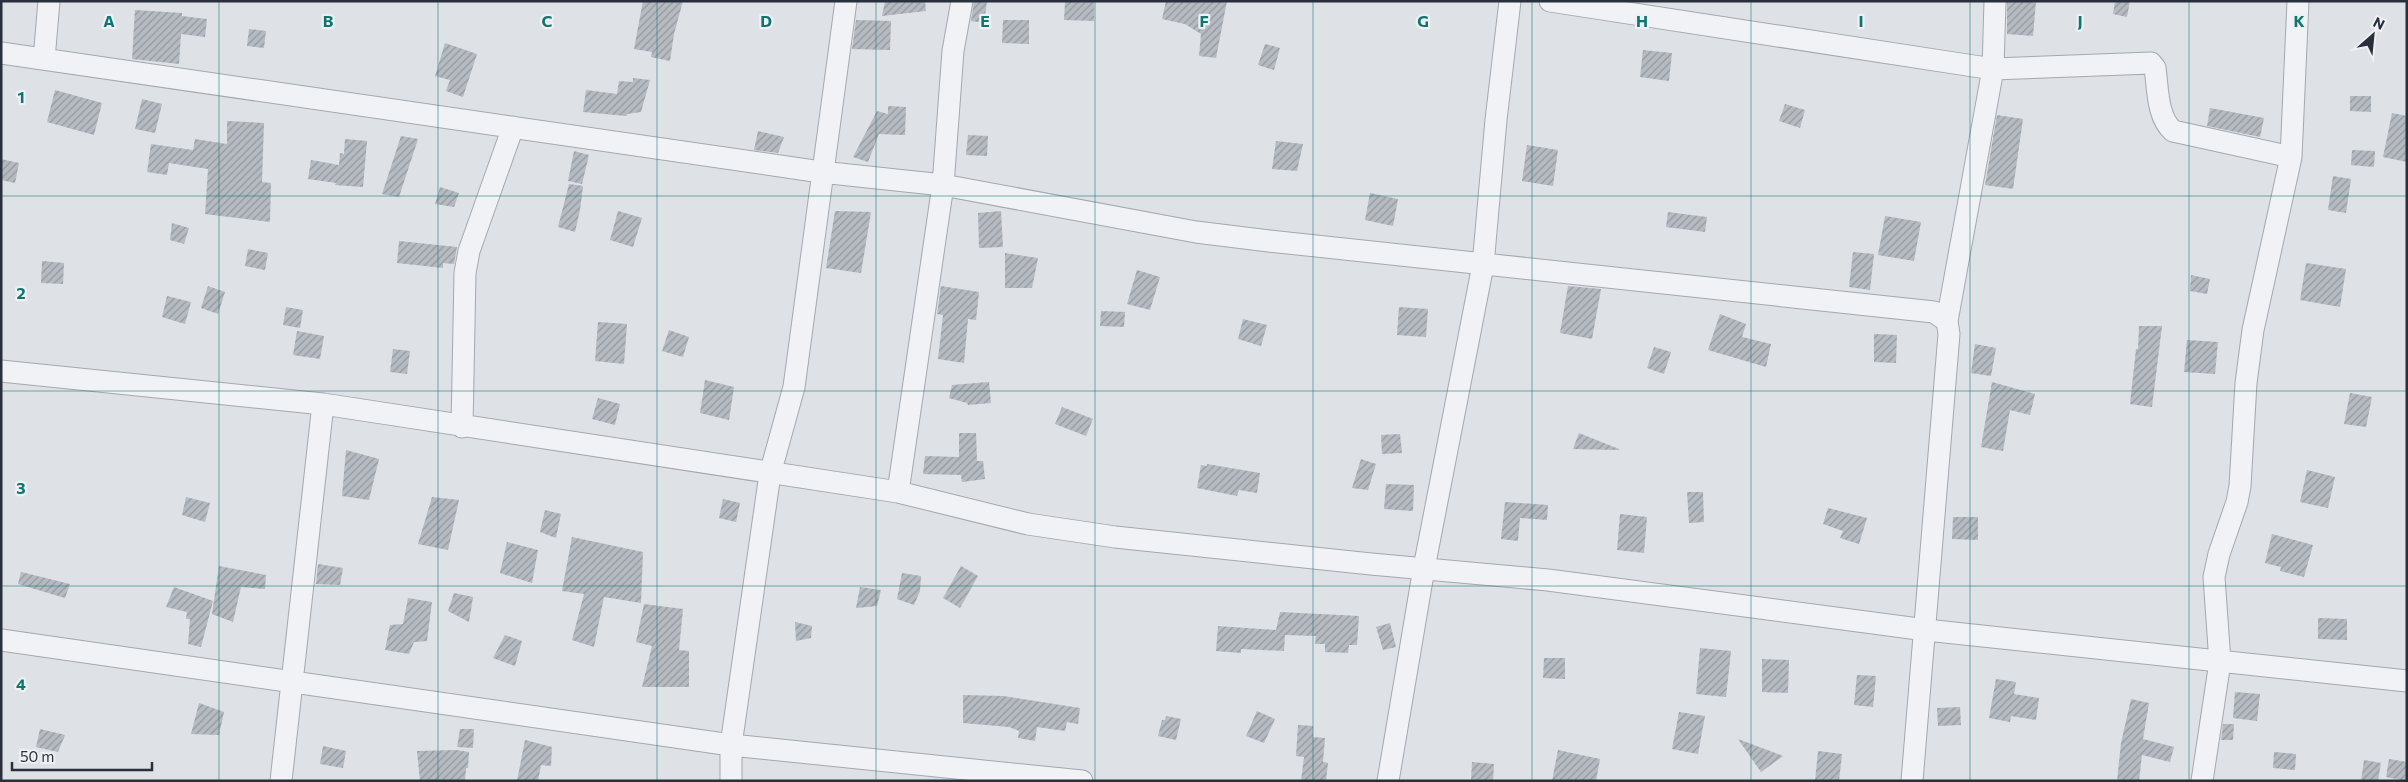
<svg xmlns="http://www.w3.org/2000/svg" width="2408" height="782" font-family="Commissioner,sans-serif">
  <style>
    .building { fill: url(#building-hatch) }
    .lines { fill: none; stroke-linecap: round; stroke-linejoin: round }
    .minor-casing { stroke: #a4a8af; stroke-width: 23 }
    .minor { stroke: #f0f2f5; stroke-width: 21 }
    .grid { fill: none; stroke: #0f766e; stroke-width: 1; stroke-opacity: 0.55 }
    .grid-label { font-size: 16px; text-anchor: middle; font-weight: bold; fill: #0f766e; stroke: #edf0f4; stroke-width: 4.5; stroke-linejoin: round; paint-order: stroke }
  </style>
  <defs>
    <pattern id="building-hatch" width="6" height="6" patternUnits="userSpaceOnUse" patternTransform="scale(1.25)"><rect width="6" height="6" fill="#b6bbc2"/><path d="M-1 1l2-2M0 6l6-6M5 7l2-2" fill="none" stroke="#94989f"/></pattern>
  </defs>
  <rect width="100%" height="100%" fill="#dee1e6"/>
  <!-- building -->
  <path class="building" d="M643 1H683L674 34 670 61 651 57 652 52 634 49Z
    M885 1H925L926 11 882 16Z
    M974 1H987L984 23 971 21Z
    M1065 1H1094V21L1064 20Z
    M1166 1H1227L1216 58 1199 56 1201 34 1185 24 1162 19Z
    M2007 1H2036L2033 36 2007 34Z
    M2115 1H2130L2127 17 2113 14Z
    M135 10 182 13V16L207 19 205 37 181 34 179 64 132 59Z
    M856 20 891 21 890 50 852 49Z
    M1003 20H1029V44L1002 43Z
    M249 29 266 31 264 48 247 46Z
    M445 43 477 54 463 97 446 91 450 80 435 76Z
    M1265 44 1280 48 1274 70 1258 65Z
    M1643 50 1672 53 1669 81 1640 77Z
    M633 78 650 80 641 112 627 114 626 116 583 112 586 90 617 94 619 81 633 82Z
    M55 90 102 103 94 135 47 122Z
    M2350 96H2371V112L2350 111Z
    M142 99 162 104 155 133 135 129Z
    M1785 104 1805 110 1800 128 1779 121Z
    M888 106 906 107 905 135 879 134 868 162 853 157 877 111 888 114Z
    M2210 108 2264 118 2260 137 2207 126Z
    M2392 113 2407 116V162L2383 157Z
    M1997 115 2023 119 2013 189 1985 185Z
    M227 121 264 123 262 182 271 183 270 222 205 214 208 169 169 163 167 175 147 172 151 144 193 150 195 139 227 144Z
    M758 131 784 137 778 153 754 150Z
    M968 135 988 136 987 156 966 155Z
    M401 136 418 139 399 197 382 194Z
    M345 139 367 141 363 187 335 185 336 183 308 179 311 160 339 165 340 153 344 154Z
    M1276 141 1303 144 1297 171 1272 169Z
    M1527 145 1558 150 1553 186 1522 181Z
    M2352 150 2375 151 2374 167 2351 165Z
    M574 151 589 155 582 184 568 181Z
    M1 159 19 163 15 183 1 180Z
    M2333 176 2351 179 2346 213 2328 210Z
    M569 184 583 186 580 210 575 232 558 227Z
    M440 187 459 193 454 207 435 204Z
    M1370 193 1398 199 1393 226 1365 220Z
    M618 211 642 218 633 247 610 240Z
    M835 211 871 212 861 273 826 268Z
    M1001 211 1003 247 979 248 978 213Z
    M1668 212 1707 217 1705 232 1666 227Z
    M1885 216 1921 222 1914 261 1878 255Z
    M172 223 189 228 184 244 170 240Z
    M399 241 457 247 454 264 443 263V268L397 263Z
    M248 249 268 253 265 270 245 266Z
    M1853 252 1874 254 1870 290 1849 287Z
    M1005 253 1038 258 1032 288H1005Z
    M42 261 64 263 63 284 41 283Z
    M2306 263 2346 269 2340 307 2300 300Z
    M1137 270 1160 277 1150 310 1127 304Z
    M2191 275 2210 279 2207 294 2190 291Z
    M208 286 225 292 218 314 201 308Z
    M941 286 979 292 976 320 968 319 964 363 938 359 943 315 937 314Z
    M1568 286 1601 289 1592 339 1560 333Z
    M167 296 191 302 185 324 162 317Z
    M286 307 303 310 300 328 283 325Z
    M1399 307 1428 309 1426 337 1397 335Z
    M1101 311 1125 312 1124 327 1100 326Z
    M1720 314 1746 324 1742 337 1771 344 1766 367 1708 350Z
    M1243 319 1267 325 1261 346 1238 339Z
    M598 322 627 324 624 364 595 361Z
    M2139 326H2162L2152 407 2130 404 2136 349H2138Z
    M669 330 689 337 683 357 662 351Z
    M297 331 324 336 320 359 293 355Z
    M1874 334 1897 335 1896 363 1874 362Z
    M2187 340 2218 342 2215 374 2184 372Z
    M1975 344 1996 348 1991 376 1971 373Z
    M1654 347 1671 352 1664 374 1647 368Z
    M393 349 410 351 407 374 390 372Z
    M705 380 734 387 729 420 700 413Z
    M989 382 991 403 968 405 967 403 949 398 952 385Z
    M1992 382 2035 394 2030 415 2010 410 2003 451 1981 447Z
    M2350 393 2372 397 2366 427 2344 424Z
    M598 398 620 404 615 425 592 419Z
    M1062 407 1093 419 1086 436 1055 424Z
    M959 433H976L977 461H983L985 479 962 482 961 475 923 474 925 456 959 457Z
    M1579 433 1619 449V450L1573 449Z
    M1400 434 1402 453 1382 454 1381 435Z
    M346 450 379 459 369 500 342 496Z
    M1361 459 1376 464 1368 490 1352 488Z
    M1207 464 1260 473 1257 493 1239 490 1237 496 1197 488 1201 465 1207 466Z
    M2307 470 2335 477 2328 508 2300 502Z
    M1386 484 1414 485 1413 511 1384 509Z
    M1687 492H1703L1704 522 1689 523Z
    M186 497 210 503 205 522 182 515Z
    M432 497 459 500 448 550 418 544Z
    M723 499 740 503 736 522 719 518Z
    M1505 502 1548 505 1547 520 1520 518 1518 541 1501 539Z
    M1828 508 1867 518 1859 544 1840 538 1843 531 1823 524Z
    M545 510 561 514 556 538 540 532Z
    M1620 514 1647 517 1644 553 1617 550Z
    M1953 517H1978V540L1952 539Z
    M2272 534 2313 545 2304 577 2280 571 2281 567 2265 563Z
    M572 537 643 552 641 603 604 597 594 647 572 640 584 594 562 591Z
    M507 542 538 550 532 583 500 573Z
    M318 564 343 568 340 585 316 584Z
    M219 566 266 575 265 589 241 587 233 622 212 614Z
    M961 566 978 576 960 608 943 598Z
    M21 572 70 584 65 598 18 584Z
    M902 573 921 576 920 591 914 605 897 599Z
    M174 587 213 601 201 647 188 644 190 619H186L187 612 166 607Z
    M860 587 881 590 877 606 856 608Z
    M454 593 473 597 469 622 448 611Z
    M408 598 432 602 427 641 414 642 409 654 385 650 390 625 403 624Z
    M644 604 683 609 679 650 689 651V687H642L652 646 636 642Z
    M1280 612 1359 616 1357 645H1349L1348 653 1325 652V644H1315L1316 636 1285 635 1284 651 1241 649V653L1216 651 1218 626 1276 630Z
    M2318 618 2347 619V640L2318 639Z
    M795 622 812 626 811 638 796 641Z
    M1390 623 1396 647 1383 650 1376 627Z
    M505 635 522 641 515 666 493 658Z
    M1700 648 1731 651 1726 697 1696 694Z
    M1544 658H1565V679L1543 678Z
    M1762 659 1789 660 1788 693 1762 692Z
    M1857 675 1876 676 1873 707 1854 705Z
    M1996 679 2016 682 2014 694 2039 698 2036 720 2011 716 2010 722 1989 718Z
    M2235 692 2260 694 2257 721 2233 718Z
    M963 695 1003 696 1080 708 1078 724 1067 722 1065 731 1037 727 1035 741 1018 738 1019 731 1009 727 963 723Z
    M2131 699 2149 703 2143 739 2174 747 2170 762 2142 755 2139 781H2117L2121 743Z
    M199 703 224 712 219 735 191 734Z
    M1960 707 1961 725 1938 726 1937 708Z
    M1257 711 1275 719 1264 743 1246 736Z
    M1679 712 1705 716 1698 754 1672 749Z
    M1166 716 1181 719 1176 740 1158 736 1162 720H1165Z
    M2223 724H2234L2233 740H2221Z
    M1298 725 1313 726V737L1325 738 1323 762 1328 763 1326 781H1301L1304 757 1296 756Z
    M40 729 65 735 58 752 36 747Z
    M460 729H474L473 748 457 747Z
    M1738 739 1783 756 1761 772Z
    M525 740 552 747 551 766 541 765 538 781H517Z
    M323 746 346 751 343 768 320 764Z
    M456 750 469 752 468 768H466L465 781H420L417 751Z
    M1558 750 1600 759 1596 781H1552Z
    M1818 751 1842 754 1839 781H1815Z
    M2274 752 2296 754 2295 770 2273 768Z
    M2389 759 2407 762V781L2386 777Z
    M2364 760 2381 763 2378 781H2361Z
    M1472 762 1494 764 1493 781H1471Z"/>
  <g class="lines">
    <!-- minor casing -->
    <g class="minor-casing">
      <path id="minor" d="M1550 1 1993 69 2151 63 2155 68C2158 89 2157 117 2173 131L2291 157
        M1 53 821 172 943 185 1196 232 1269 241 1934 312 1947 321 1949 334 1912 781
        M44 59 49 1
        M1947 321 1993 69 1995 1
        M1 371 323 404 898 492 1028 524 1115 537 1371 564 1548 580 1926 630 2407 681
        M462 427 465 273 469 251 513 127
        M898 492 943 185 953 51 962 1
        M1 640 731 745 1082 781
        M281 781 323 404
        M731 781V745L770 474 794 387 846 1
        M1388 781 1424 568 1483 265 1496 120 1510 1
        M2202 781 2220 662 2214 577 2219 554 2237 502 2240 486 2246 383 2253 330 2291 157 2298 1"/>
    </g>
    <!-- minor -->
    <use href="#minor" class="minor"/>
  </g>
  <!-- grid -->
  <path class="grid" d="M219 1V781M438 1V781M657 1V781M876 1V781M1095 1V781M1313 1V781M1532 1V781M1751 1V781M1970 1V781M2189 1V781M1 196H2407M1 391H2407M1 586H2407"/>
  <g class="grid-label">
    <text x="109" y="27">A</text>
    <text x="328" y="27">B</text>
    <text x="547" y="27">C</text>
    <text x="766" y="27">D</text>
    <text x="985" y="27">E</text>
    <text x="1204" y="27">F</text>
    <text x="1423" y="27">G</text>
    <text x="1642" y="27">H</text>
    <text x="1861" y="27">I</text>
    <text x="2080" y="27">J</text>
    <text x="2299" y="27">K</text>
    <text x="21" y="103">1</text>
    <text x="21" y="299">2</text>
    <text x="21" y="494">3</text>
    <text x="21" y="690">4</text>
  </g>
  <!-- border -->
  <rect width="2408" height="782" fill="none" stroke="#29303b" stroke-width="5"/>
  <!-- north arrow -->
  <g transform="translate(2373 35) rotate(27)" stroke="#edf0f4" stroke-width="4" paint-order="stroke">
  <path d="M0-4L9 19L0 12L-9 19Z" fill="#29303b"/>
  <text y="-8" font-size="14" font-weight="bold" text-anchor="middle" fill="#29303b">N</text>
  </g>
  <!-- scale -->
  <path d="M12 762v8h140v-8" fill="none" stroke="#29303b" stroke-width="2.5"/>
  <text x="20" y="762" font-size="15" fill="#29303b" stroke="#edf0f4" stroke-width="4" paint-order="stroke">50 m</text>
</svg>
